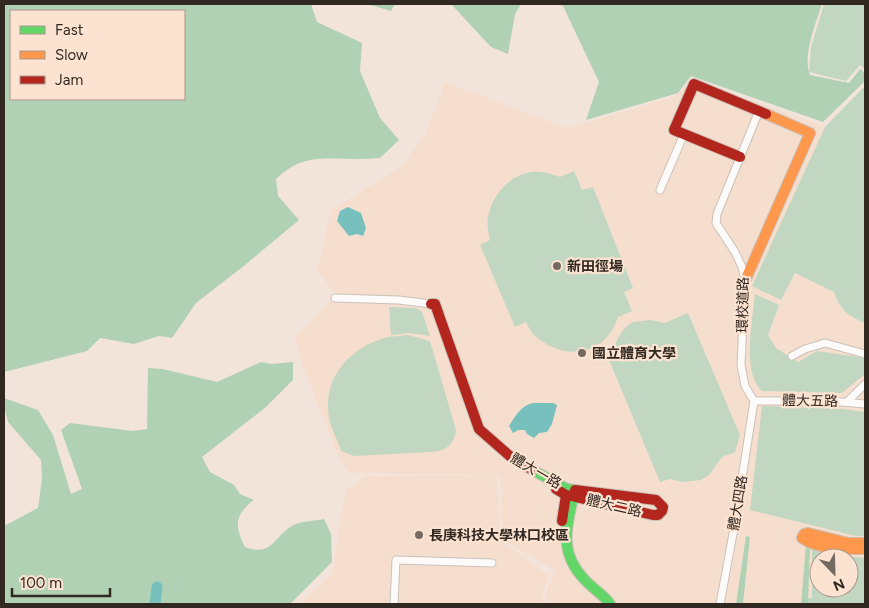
<svg xmlns="http://www.w3.org/2000/svg" width="869" height="608" font-family="Figtree,'Noto Sans TC',sans-serif">
  <style>
    .built { fill: #f5decd; fill-rule: evenodd }
    .green { fill: #c2d7c1; fill-rule: evenodd }
    .forest { fill: #b0d1b4; fill-rule: evenodd }
    .water { fill: #78c0be }
    .lines { fill: none; stroke-linecap: round; stroke-linejoin: round }
    .river { stroke: #78c0be; stroke-width: 11 }
    .street-casing { stroke: #cbc1b9; stroke-width: 9 }
    .fast-casing { stroke: #cbc1b9; stroke-width: 12 }
    .slow-casing { stroke: #cbc1b9; stroke-width: 12 }
    .jam-casing { stroke: #cbc1b9; stroke-width: 12 }
    .street { stroke: #fdfbfa; stroke-width: 7 }
    .fast { stroke: #63d668; stroke-width: 10 }
    .slow { stroke: #ff974d; stroke-width: 10 }
    .jam { stroke: #b3261e; stroke-width: 10 }
    .poi-dot { fill: #756a62; stroke: #fce3d1; stroke-width: 2 }
    .labels { text-anchor: middle; dominant-baseline: central; stroke-width: 4.5; stroke-linejoin: round; paint-order: stroke }
    .poi-label { font-size: 14px; font-weight: bold; fill: #312821; stroke: #fce3d1; text-anchor: start }
    .street-label { font-size: 14px; fill: #312821; stroke: #fce3d1 }
  </style>
  <rect width="100%" height="100%" fill="#f2e4db"/>
  <!-- built -->
  <path class="built" d="M693 80 825 127 752 286 795 273 834 292 839 305 854 319 865 323V604H550L545 597 554 570 503 540 500 475 349 473 338 454 303 367 295 338 336 294 317 271 331 210 401 167 426 134 445 82 567 128 674 97ZM819 558H849V588H819Z
    M365 476H497L501 541 549 576 542 597 546 604H299L331 575 337 545 338 529 347 489Z"/>
  <!-- green -->
  <path class="green" d="M824 4H865V69L860 65 846 81 809 72 811 47Z
    M865 86V323C848 316 840 310 834 292L795 273 781 300 752 286 825 127Z
    M574 171 582 190 593 187 633 288 624 292 632 311 618 317C605 357 564 362 534 335 531 332 528 326 526 322L515 327 480 245 490 240C488 231 486 222 489 213 494 193 512 173 533 172 542 171 551 174 560 177Z
    M755 294 779 305 768 335 776 348 798 362 817 351 865 358V374L842 393 762 391C741 372 753 320 755 294Z
    M389 307 416 308 422 312 430 336 409 333 391 335Z
    M688 313 740 435 735 452 722 457 709 475 701 480 682 482 670 479 660 482 605 350 614 346 621 333 626 327 633 322 650 320 665 323Z
    M408 335 430 341 456 430C454 445 446 451 431 452L354 456 341 451C338 440 331 429 329 418 322 380 348 348 385 338 392 336 400 336 408 335Z
    M762 406 842 409 865 412V536H856L750 510Z
    M812 547 835 555 865 558V604H807L806 598H812ZM819 558H849V588H819Z"/>
  <!-- forest -->
  <path class="forest" d="M4 4H311L317 22 362 43 360 71 380 118 399 140 380 158C370 159 359 159 349 159 318 158 300 156 276 179L278 196 299 220 245 265 196 303 172 338 159 336 134 344 100 338 87 351 4 372ZM184 11V99H11V11Z
    M367 4H395L391 11Z
    M451 4H521L515 14 508 54 491 47Z
    M558 4H822C816 23 802 56 810 75L849 83 860 69 865 73V81L823 122 691 76 678 93 586 120 599 82 563 6Z
    M261 362 272 364 293 362V380L266 407 202 457 210 472 234 485 240 494 254 500C235 514 234 526 245 547 273 557 273 537 292 526 300 521 315 521 324 519L331 534 332 562 290 604H4V526L38 508 42 479 41 460 8 422 4 406V398L38 410 53 435 71 494 82 489 61 430 70 423 133 431 147 429 148 368 163 369 217 382Z
    M746 536 750 537 743 604H736Z
    M806 545 810 547 808 604H801Z"/>
  <!-- water -->
  <path class="water" d="M348 207 361 213 366 228 363 236 357 234 349 236 337 221 340 211Z
    M533 403H553L557 405 552 424 547 432 539 433 534 438 527 434 525 430H518L513 433 509 426C515 416 522 405 533 403Z"/>
  <g class="lines">
    <!-- river -->
    <path class="river" d="M155 604 157 587"/>
    <!-- street casing -->
    <g class="street-casing">
      <path id="street" d="M660 190 684 134
        M335 298 399 300 431 304
        M792 356 805 349 825 343 865 354
        M754 401 745 386 741 365 745 281 742 267 735 252 716 223 717 214 759 111
        M754 401H830L865 404
        M847 402 865 384
        M394 604 396 560 492 563
        M720 604 735 523 754 401"/>
    </g>
    <!-- fast casing -->
    <g class="fast-casing">
      <path id="fast" d="M531 469 567 489 575 490C567 525 557 551 585 580 593 589 603 594 610 604"/>
    </g>
    <!-- slow casing -->
    <g class="slow-casing">
      <path id="slow" d="M745 281 810 133 766 114
        M865 543H849L808 533 804 534 802 538C818 550 846 549 865 549"/>
    </g>
    <!-- jam casing -->
    <g class="jam-casing">
      <path id="jam" d="M740 157 674 130 694 84 766 114
        M431 304H435L479 429 512 458 531 469
        M556 489 566 495 562 521
        M567 495 653 515H658L662 511 663 507 656 500 575 490"/>
    </g>
    <!-- street -->
    <use href="#street" class="street"/>
    <!-- fast -->
    <use href="#fast" class="fast"/>
    <!-- slow -->
    <use href="#slow" class="slow"/>
    <!-- jam -->
    <use href="#jam" class="jam"/>
  </g>
  <!-- markers -->
  <g class="poi-dot">
    <circle cx="557" cy="266" r="5"/>
    <circle cx="582" cy="353" r="5"/>
    <circle cx="419" cy="535" r="5"/>
  </g>
  <g class="labels">
    <!-- poi labels -->
    <g class="poi-label">
      <text x="567" y="266">新田徑場</text>
      <text x="592" y="353">國立體育大學</text>
      <text x="429" y="535">長庚科技大學林口校區</text>
    </g>
    <!-- street labels -->
    <g class="street-label">
      <text transform="translate(743 305) rotate(-89)">環校道路</text>
      <text transform="translate(810 401) rotate(1)">體大五路</text>
      <text transform="translate(536 471) rotate(30)">體大一路</text>
      <text transform="translate(738 503) rotate(-81)">體大四路</text>
      <text transform="translate(614 506) rotate(13)">體大二路</text>
    </g>
  </g>
  <!-- border -->
  <rect width="869" height="608" fill="none" stroke="#312821" stroke-width="10"/>
  <!-- legend -->
  <rect x="10" y="10" width="175" height="90" fill="#fce3d1" stroke="#ab988b"/>
  <rect x="20" y="26" width="25" height="8" fill="#63d668" stroke="#ab988b"/>
  <text x="55" y="35" font-size="15" fill="#312821">Fast</text>
  <rect x="20" y="51" width="25" height="8" fill="#ff974d" stroke="#ab988b"/>
  <text x="55" y="60" font-size="15" fill="#312821">Slow</text>
  <rect x="20" y="76" width="25" height="8" fill="#b3261e" stroke="#ab988b"/>
  <text x="55" y="85" font-size="15" fill="#312821">Jam</text>
  <!-- north arrow -->
  <g transform="translate(834 573) rotate(157)"><circle r="24" fill="#fce3d1" stroke="#ab988b"/>
  <path d="M0-4L9 19L0 12L-9 19Z" fill="#756a62"/>
  <text y="-8" font-size="14" font-weight="bold" text-anchor="middle" fill="#312821">N</text>
  </g>
  <!-- scale -->
  <path d="M12 588v8h98v-8" fill="none" stroke="#312821" stroke-width="2.5"/>
  <text x="20" y="588" font-size="15" fill="#312821" stroke="#fce3d1" stroke-width="4" paint-order="stroke">100 m</text>
</svg>
